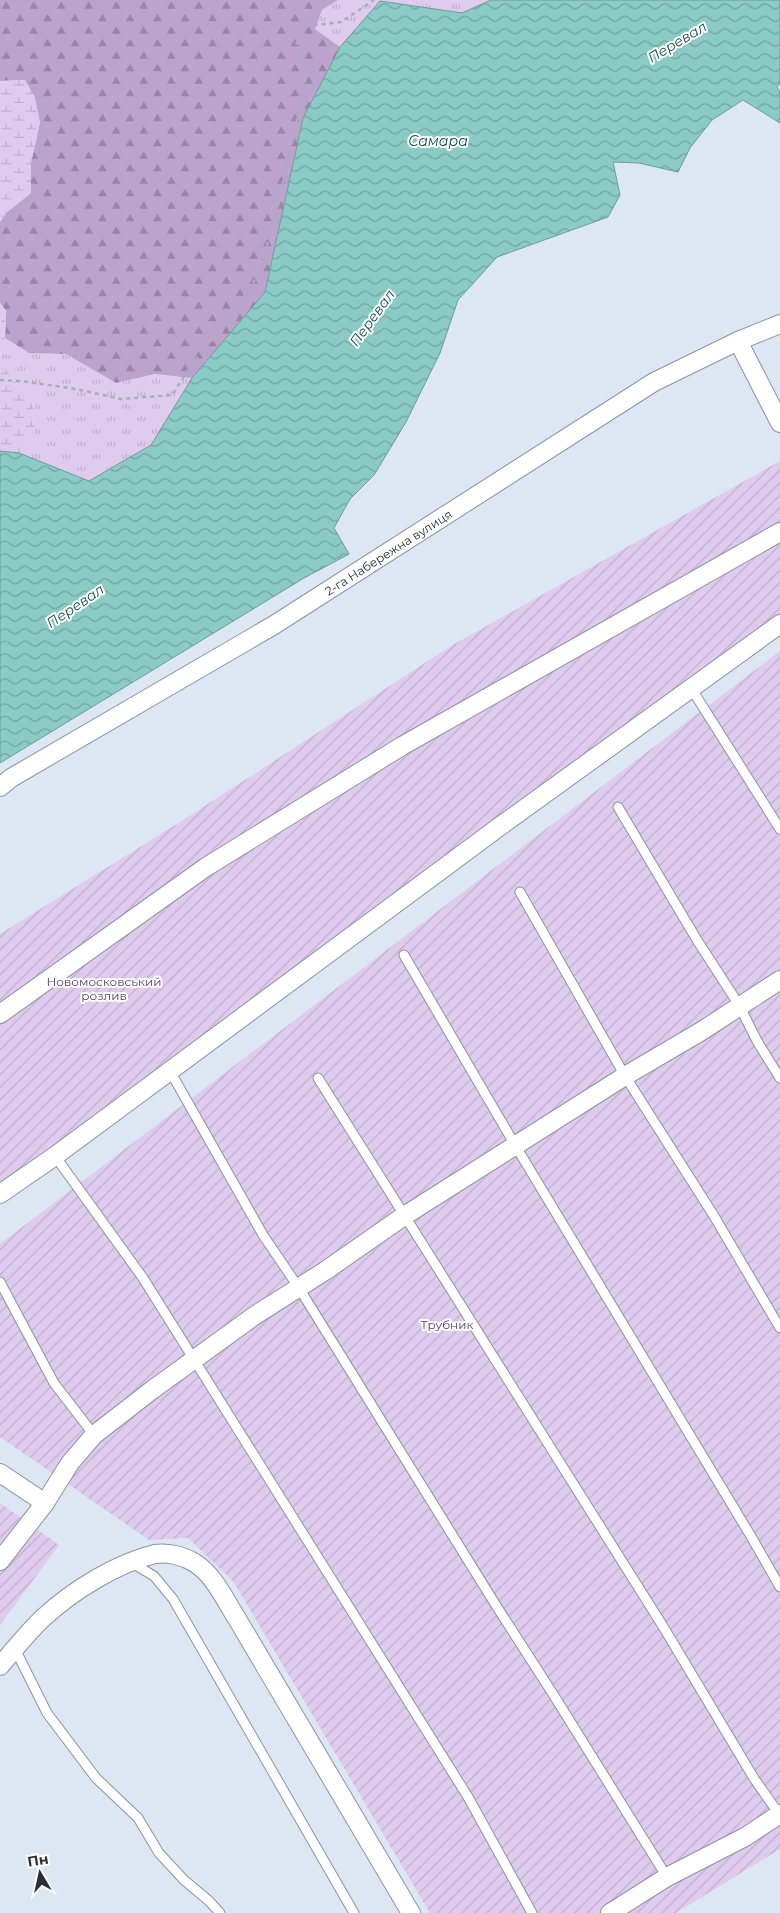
<svg xmlns="http://www.w3.org/2000/svg" width="780" height="1913" font-family="Montserrat,sans-serif">
  <style>
    .grass { fill: url(#grass-tufts) }
    .forest { fill: url(#forest-firs) }
    .wetland { fill: url(#wetland-marsh) }
    .garden { fill: url(#garden-furrows) }
    .water { fill: url(#water-waves); stroke: #6e9c99 }
    .lines { fill: none; stroke-linecap: round; stroke-linejoin: round }
    .lane-casing { stroke: #8a949f; stroke-width: 11 }
    .street-casing { stroke: #8a949f; stroke-width: 20 }
    .path { stroke: #a7afb9; stroke-width: 2.5; stroke-dasharray: 4 4; stroke-linecap: butt }
    .lane { stroke: #fff; stroke-width: 9 }
    .street { stroke: #fff; stroke-width: 18 }
    .labels { text-anchor: middle; dominant-baseline: central; stroke-width: 4; stroke-linejoin: round; paint-order: stroke }
    .street-label { font-size: 12px; fill: #2b2f33; stroke: #fff }
    .park-label { font-size: 12px; fill: #59376d; stroke: #fff }
    .water-label { font-size: 14px; font-style: italic; fill: #124b47; stroke: #fff }
  </style>
  <defs>
    <pattern id="grass-tufts" width="24" height="20" patternUnits="userSpaceOnUse" patternTransform="scale(1.25)"><rect width="24" height="20" fill="#dfcbee"/><path d="M3 7l-1-3M5 7V3M7 7l1-3M15 17l-1-3M17 17v-4M19 17l1-3" fill="none" stroke="#c0afcd"/></pattern>
    <pattern id="forest-firs" width="22" height="20" patternUnits="userSpaceOnUse" patternTransform="scale(1.25)"><rect width="22" height="20" fill="#bca3cd"/><path d="M5 1l3.5 6h-7zM16 11l3.5 6h-7z" fill="#9985a7"/></pattern>
    <pattern id="wetland-marsh" width="20" height="14" patternUnits="userSpaceOnUse" patternTransform="scale(1.25)"><rect width="20" height="14" fill="#dfcbee"/><path d="M1 5h8M5 5V1M11 12h8M15 12V8" fill="none" stroke="#c0afcd"/></pattern>
    <pattern id="garden-furrows" width="10" height="10" patternUnits="userSpaceOnUse" patternTransform="scale(1.25)"><rect width="10" height="10" fill="#dfcbee"/><path d="M-1 1l2-2M0 10L10 0M9 11l2-2" fill="none" stroke="#c0afcd"/></pattern>
    <pattern id="water-waves" width="16" height="10" patternUnits="userSpaceOnUse" patternTransform="scale(1.25)"><rect width="16" height="10" fill="#8bcbc5"/><path d="M0 5q4-4 8 0t8 0" fill="none" stroke="#72a5a1"/></pattern>
  </defs>
  <rect width="100%" height="100%" fill="#dde7f3"/>
  <!-- grass -->
  <path class="grass" d="M338 0H491L462 13 380 1 340 47 315 29 322 10Z
    M5 338 29 353 66 354 116 383 156 374 192 378 151 445 89 481 19 453 35 432 33 401C26 393 3 371 0 361 0 354 3 345 5 338Z"/>
  <!-- forest -->
  <path class="forest" d="M0 0H338L322 10 315 29 340 47 303 118 265 292 192 378 155 374 116 383 66 354 29 353 5 338 6 311 0 303V222L7 212 31 193V163L40 122 25 80 0 81Z"/>
  <!-- wetland -->
  <path class="wetland" d="M25 80 35 97 40 122 31 163V193L7 212 0 222V81Z
    M0 303 6 311 5 338 0 354Z
    M0 362 16 383 33 401 35 433 19 453 0 451Z"/>
  <!-- garden -->
  <path class="garden" d="M780 461V614L555 782 0 1187V934L180 822 451 646Z
    M780 651V1849L676 1913H430L233 1581 188 1538 149 1540 0 1437V1244Z
    M0 1503 59 1545 0 1625Z"/>
  <!-- water -->
  <path class="water" d="M491 0H780V84L777 87 780 92V123L743 100 712 120 690 148 678 172 639 163 613 162 620 195 608 217 497 257 458 300 440 353 406 422 374 475 350 499 334 528 349 554 304 578 0 763V451L19 453 89 481 151 445 192 378 265 292 303 118 340 47 380 1 462 13Z"/>
  <g class="lines">
    <!-- lane casing -->
    <g class="lane-casing">
      <path id="lane" d="M691 688 780 829
        M618 807 697 940 739 1005 757 1041 780 1078
        M520 892 625 1076 714 1216 780 1328
        M404 955 515 1145 752 1538 780 1587
        M170 1071 263 1235 299 1288 497 1607 553 1694 667 1877
        M318 1078 664 1628 755 1780 779 1814
        M55 1156 143 1278 468 1797 532 1913
        M0 1282 54 1383 94 1435
        M132 1563 154 1576 173 1599 354 1913
        M15 1649 47 1713 96 1778 138 1818 159 1853 184 1880 209 1901 220 1913"/>
    </g>
    <!-- street casing -->
    <g class="street-casing">
      <g id="street">
        <path d="M738 341 780 423"/>
        <path id="s1" d="M0 787 11 778 274 625 654 382 738 341 780 324"/>
        <path d="M0 1014 206 867 402 746 780 532"/>
        <path d="M0 1194 55 1156 499 827 780 624"/>
        <path d="M0 1473 45 1503"/>
        <path d="M0 1561 45 1503 70 1463 94 1435 152 1390 254 1316 325 1271 404 1216 625 1076 700 1032 780 980"/>
        <path d="M0 1666C14 1650 28 1632 43 1618 72 1591 117 1563 155 1554 168 1552 184 1556 195 1563 214 1575 225 1600 236 1617L411 1913"/>
        <path d="M610 1913 667 1877 745 1837 780 1814"/>
      </g>
    </g>
    <!-- path -->
    <path class="path" d="M0 380 21 381 76 389 121 399 172 395 193 363 228 321 258 275 275 219 307 73 296 47 300 27 341 22 374 0"/>
    <!-- lane -->
    <use href="#lane" class="lane"/>
    <!-- street -->
    <use href="#street" class="street"/>
  </g>
  <g class="labels">
    <!-- street labels -->
    <g class="street-label">
      <text stroke="none"><textPath href="#s1" startOffset="454">2-га Набережна вулиця</textPath></text>
    </g>
    <!-- park labels -->
    <g class="park-label">
      <text x="104" y="981">Новомосковський<tspan x="104" dy="14">розлив</tspan></text>
      <text x="447" y="1324">Трубник</text>
    </g>
    <!-- water labels -->
    <g class="water-label">
      <text transform="translate(677 42) rotate(-31)">Перевал</text>
      <text x="438" y="141">Самара</text>
      <text transform="translate(372 318) rotate(-54)">Перевал</text>
      <text transform="translate(75 606) rotate(-34)">Перевал</text>
    </g>
  </g>
  <!-- north arrow -->
  <g transform="translate(40 1873) rotate(351)" stroke="#ffffff" stroke-width="4" paint-order="stroke">
  <path d="M0-4L9 19L0 12L-9 19Z" fill="#2b2f33"/>
  <text y="-8" font-size="14" font-weight="bold" text-anchor="middle" fill="#2b2f33">Пн</text>
  </g>
</svg>
